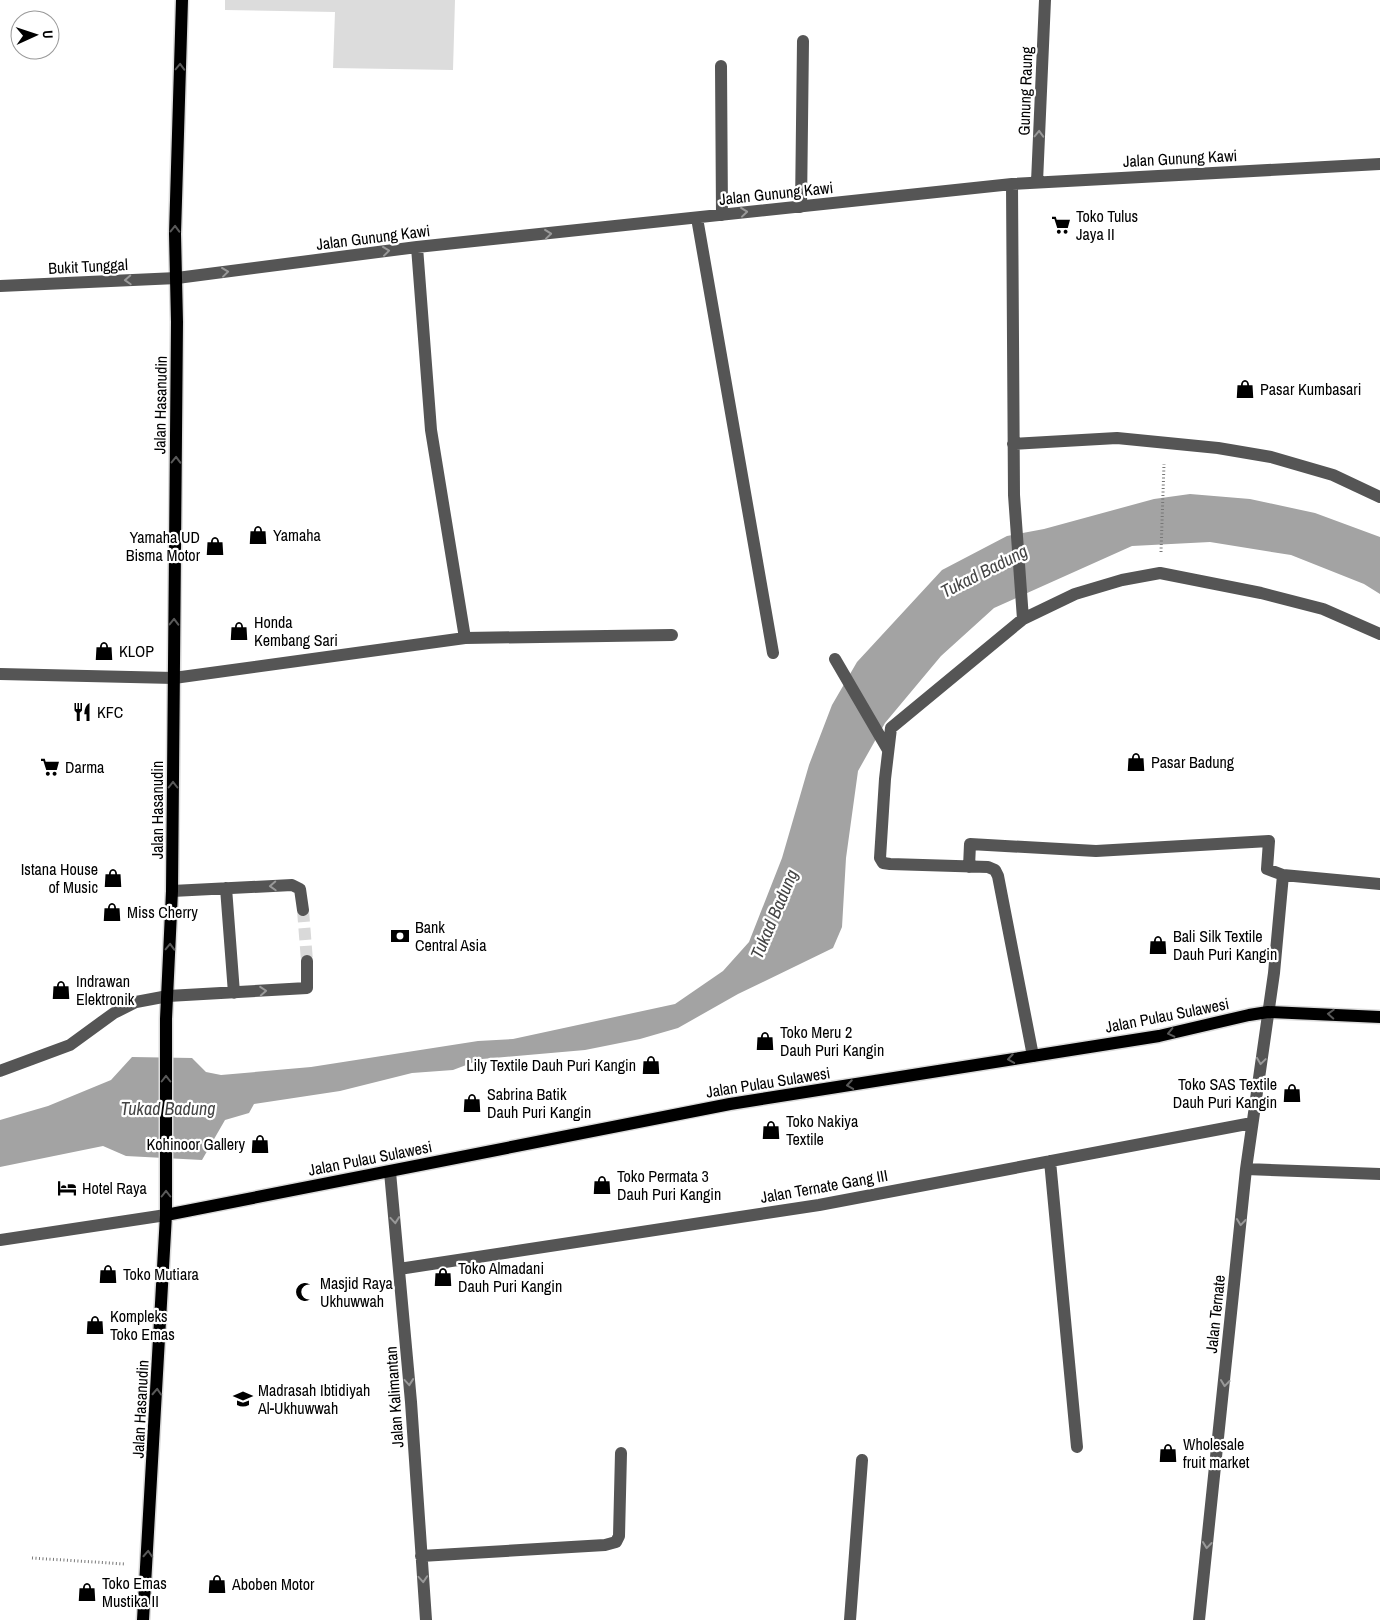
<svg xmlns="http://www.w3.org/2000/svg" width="1380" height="1620" font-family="'Archivo Narrow',sans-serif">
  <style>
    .green { fill: #dcdcdc }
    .water { fill: #a3a3a3 }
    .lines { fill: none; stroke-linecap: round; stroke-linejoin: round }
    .minor-tunnel { stroke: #d9d9d9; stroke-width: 12; stroke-dasharray: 12 6; stroke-linecap: butt }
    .major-casing { stroke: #dbdbdb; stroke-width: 15 }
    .path { stroke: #777; stroke-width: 3; stroke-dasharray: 1 2.5; stroke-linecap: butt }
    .minor { stroke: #555; stroke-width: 12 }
    .major { stroke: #000; stroke-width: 12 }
    .oneway { stroke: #595959 }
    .oneway2 { stroke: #999 }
    .labels { text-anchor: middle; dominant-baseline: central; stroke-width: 4.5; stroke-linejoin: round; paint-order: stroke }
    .street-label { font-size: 16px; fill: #000; stroke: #fff }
    .poi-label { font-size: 16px; fill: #000; stroke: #fff; text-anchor: start }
    .water-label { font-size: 18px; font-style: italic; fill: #444; stroke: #fff }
  </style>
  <rect width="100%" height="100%" fill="#fff"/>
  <!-- green -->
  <path class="green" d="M225 0H455L453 70 333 68 335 12 225 10Z"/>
  <!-- water -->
  <path class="water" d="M1190 494 1250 499 1315 513 1380 537V594L1364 584 1291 555 1210 542 1132 546 994 608 941 656 885 723 858 771 846 858 842 927 833 948 738 994 678 1028 640 1039 585 1050 482 1059 453 1070 412 1073 340 1091 254 1104 249 1113 225 1120 202 1160 126 1156 103 1146 0 1167V1120L48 1106 111 1080 132 1057 192 1058 206 1072 221 1075 311 1067 478 1041 513 1039 675 1004 723 971 749 942 782 858 809 765 832 705 857 662 942 570 1007 536 1044 529 1154 499Z"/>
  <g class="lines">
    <!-- minor-tunnel -->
    <path class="minor-tunnel" d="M303 910 307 961"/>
    <!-- major casing -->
    <g class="major-casing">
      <path id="major" d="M166 1215 730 1104 1159 1036 1249 1015 1268 1012 1380 1017
        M143 1620 166 1215V1019L172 891 177 322 175 234 182 0"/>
    </g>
    <!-- path -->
    <path class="path" d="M1161 552 1164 464
      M32 1558 125 1564"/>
    <!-- minor -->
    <path class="minor" d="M721 66 722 215
      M1037 182 1045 0
      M1012 184 1014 495 1023 619
      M801 207 803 41
      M697 218 773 653
      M417 247 431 430 465 638
      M0 286 177 278 417 247 1012 184 1380 164
      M1013 444 1117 438 1218 448 1271 457 1333 475 1380 497
      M835 659 888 750
      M0 674 174 678 465 638 672 635
      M969 867 970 844 1096 851 1269 841 1267 869 1283 875
      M226 888 234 993
      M172 891 292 885 300 889 303 910
      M1033 1056 998 876 995 870 988 867 890 864 883 863 880 858 885 779 891 728 1023 619 1075 594 1122 580 1160 573 1261 593 1323 609 1380 634
      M0 1071 70 1045 114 1013 136 1002 168 996 307 988V961
      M1050 1161 1077 1447
      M1246 1169 1380 1174
      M390 1172 411 1402 426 1620
      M0 1240 166 1215
      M399 1269 819 1205 1252 1123
      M421 1556 605 1545 616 1542 619 1536 621 1453
      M850 1620 862 1460
      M1199 1620 1246 1169 1274 973 1283 875 1380 884"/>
    <!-- major -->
    <use href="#major" class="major"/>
  </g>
  <!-- one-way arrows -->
  <defs><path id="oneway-chevron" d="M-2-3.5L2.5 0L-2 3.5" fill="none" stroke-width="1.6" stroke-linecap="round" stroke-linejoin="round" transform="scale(1.25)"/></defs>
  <g class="oneway">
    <use href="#oneway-chevron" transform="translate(180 67) rotate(-88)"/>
    <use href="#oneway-chevron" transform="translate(175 229) rotate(-89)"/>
    <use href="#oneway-chevron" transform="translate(176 460) rotate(-89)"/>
    <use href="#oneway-chevron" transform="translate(174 622) rotate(-89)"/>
    <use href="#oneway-chevron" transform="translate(173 785) rotate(-90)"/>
    <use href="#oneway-chevron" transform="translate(170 947) rotate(-88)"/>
    <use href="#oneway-chevron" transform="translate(1331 1014) rotate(-177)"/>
    <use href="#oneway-chevron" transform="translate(1171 1033) rotate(167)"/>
    <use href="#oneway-chevron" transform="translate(1011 1059) rotate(171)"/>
    <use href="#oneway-chevron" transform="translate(166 1079) rotate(-90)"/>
    <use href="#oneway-chevron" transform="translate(850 1085) rotate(171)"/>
    <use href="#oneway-chevron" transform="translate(166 1194) rotate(-90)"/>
    <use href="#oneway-chevron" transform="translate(157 1392) rotate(-87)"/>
    <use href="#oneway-chevron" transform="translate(148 1554) rotate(-87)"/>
  </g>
  <g class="oneway2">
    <use href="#oneway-chevron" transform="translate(1039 134) rotate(-88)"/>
    <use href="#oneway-chevron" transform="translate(744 212) rotate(-6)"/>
    <use href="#oneway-chevron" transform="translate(548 234) rotate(-6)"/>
    <use href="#oneway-chevron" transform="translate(386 251) rotate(-7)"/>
    <use href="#oneway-chevron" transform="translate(225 272) rotate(-7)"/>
    <use href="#oneway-chevron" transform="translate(128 280) rotate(177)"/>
    <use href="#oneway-chevron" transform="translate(273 886) rotate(177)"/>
    <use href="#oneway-chevron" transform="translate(263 991) rotate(-4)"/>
    <use href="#oneway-chevron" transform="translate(1261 1061) rotate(98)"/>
    <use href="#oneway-chevron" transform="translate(395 1220) rotate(85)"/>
    <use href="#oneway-chevron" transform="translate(1241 1222) rotate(96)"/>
    <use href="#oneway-chevron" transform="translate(409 1382) rotate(85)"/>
    <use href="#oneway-chevron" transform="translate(1225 1383) rotate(96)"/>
    <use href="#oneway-chevron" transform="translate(1207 1545) rotate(96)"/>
    <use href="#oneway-chevron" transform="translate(423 1579) rotate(86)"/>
  </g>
  <!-- icons -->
  <defs>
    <g id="supermarket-bare" transform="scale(1.5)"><path d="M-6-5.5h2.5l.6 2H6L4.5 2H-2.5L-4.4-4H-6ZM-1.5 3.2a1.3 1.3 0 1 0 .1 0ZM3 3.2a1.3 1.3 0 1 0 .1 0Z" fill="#000" stroke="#fff" stroke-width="2.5" paint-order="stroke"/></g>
    <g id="shop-bare" transform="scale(1.5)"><path d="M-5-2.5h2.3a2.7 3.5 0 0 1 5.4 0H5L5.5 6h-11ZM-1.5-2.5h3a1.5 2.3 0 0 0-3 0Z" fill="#000" stroke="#fff" stroke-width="2.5" paint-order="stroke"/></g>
    <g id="restaurant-bare" transform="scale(1.5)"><path d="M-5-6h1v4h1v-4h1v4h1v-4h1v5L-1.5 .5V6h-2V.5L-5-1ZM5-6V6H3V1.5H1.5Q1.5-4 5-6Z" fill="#000" stroke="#fff" stroke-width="2.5" paint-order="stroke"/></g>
    <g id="bank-bare" transform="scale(1.5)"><path d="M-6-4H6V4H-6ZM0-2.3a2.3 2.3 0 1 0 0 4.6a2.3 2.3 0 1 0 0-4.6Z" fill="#000" stroke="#fff" stroke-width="2.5" paint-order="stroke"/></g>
    <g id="hotel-bare" transform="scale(1.5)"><path d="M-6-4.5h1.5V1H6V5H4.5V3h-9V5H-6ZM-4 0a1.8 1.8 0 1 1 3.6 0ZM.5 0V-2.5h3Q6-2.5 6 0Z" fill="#000" stroke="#fff" stroke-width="2.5" paint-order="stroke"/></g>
    <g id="mosque-bare" transform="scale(1.5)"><path d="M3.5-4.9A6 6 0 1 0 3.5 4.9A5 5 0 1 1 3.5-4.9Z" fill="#000" stroke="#fff" stroke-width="2.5" paint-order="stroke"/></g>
    <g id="school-bare" transform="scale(1.5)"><path d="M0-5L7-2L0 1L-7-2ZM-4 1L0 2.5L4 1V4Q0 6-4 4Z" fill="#000" stroke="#fff" stroke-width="2.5" paint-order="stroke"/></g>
  </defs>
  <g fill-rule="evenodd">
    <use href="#supermarket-bare" x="1061" y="225"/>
    <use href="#shop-bare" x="1245" y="389"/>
    <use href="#shop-bare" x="258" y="535"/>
    <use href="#shop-bare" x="215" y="546"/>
    <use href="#shop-bare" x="239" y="631"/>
    <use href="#shop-bare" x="104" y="651"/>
    <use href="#restaurant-bare" x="82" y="712"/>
    <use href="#shop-bare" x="1136" y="762"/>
    <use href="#supermarket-bare" x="50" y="767"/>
    <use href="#shop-bare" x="113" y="878"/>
    <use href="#shop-bare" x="112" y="912"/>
    <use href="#bank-bare" x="400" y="936"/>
    <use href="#shop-bare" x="1158" y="945"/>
    <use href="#shop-bare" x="61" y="990"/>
    <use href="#shop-bare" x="765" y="1041"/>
    <use href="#shop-bare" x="651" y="1065"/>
    <use href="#shop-bare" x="1292" y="1093"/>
    <use href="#shop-bare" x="472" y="1103"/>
    <use href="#shop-bare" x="771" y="1130"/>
    <use href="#shop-bare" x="260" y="1144"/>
    <use href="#shop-bare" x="602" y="1185"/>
    <use href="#hotel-bare" x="67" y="1188"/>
    <use href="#shop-bare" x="108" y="1274"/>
    <use href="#shop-bare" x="443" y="1277"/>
    <use href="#mosque-bare" x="305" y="1292"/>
    <use href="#shop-bare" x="95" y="1325"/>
    <use href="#school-bare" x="243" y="1399"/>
    <use href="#shop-bare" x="1168" y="1453"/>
    <use href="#shop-bare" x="217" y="1584"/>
    <use href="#shop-bare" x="87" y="1592"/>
  </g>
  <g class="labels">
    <!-- street labels -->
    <g class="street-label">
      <text transform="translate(1025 91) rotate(-88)">Gunung Raung</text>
      <text transform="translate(1180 158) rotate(-3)">Jalan Gunung Kawi</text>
      <text transform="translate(776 193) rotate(-6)">Jalan Gunung Kawi</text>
      <text transform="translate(373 237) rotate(-7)">Jalan Gunung Kawi</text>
      <text transform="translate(88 266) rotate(-3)">Bukit Tunggal</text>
      <text transform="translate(160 405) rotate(-89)">Jalan Hasanudin</text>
      <text transform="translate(157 810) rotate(-90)">Jalan Hasanudin</text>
      <text transform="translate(1167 1015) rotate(-11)">Jalan Pulau Sulawesi</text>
      <text transform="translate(768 1082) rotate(-9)">Jalan Pulau Sulawesi</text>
      <text transform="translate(370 1158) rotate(-11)">Jalan Pulau Sulawesi</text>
      <text transform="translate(824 1186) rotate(-10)">Jalan Ternate Gang III</text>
      <text transform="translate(1215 1314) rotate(-84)">Jalan Ternate</text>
      <text transform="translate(394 1397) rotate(-94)">Jalan Kalimantan</text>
      <text transform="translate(140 1409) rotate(-87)">Jalan Hasanudin</text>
    </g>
    <!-- poi labels -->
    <g class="poi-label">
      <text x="1076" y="216">Toko Tulus<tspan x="1076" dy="18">Jaya II</tspan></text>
      <text x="1260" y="389">Pasar Kumbasari</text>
      <text x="273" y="535">Yamaha</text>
      <text x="200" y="537" text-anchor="end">Yamaha UD<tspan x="200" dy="18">Bisma Motor</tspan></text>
      <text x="254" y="622">Honda<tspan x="254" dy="18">Kembang Sari</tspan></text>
      <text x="119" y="651">KLOP</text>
      <text x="97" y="712">KFC</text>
      <text x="1151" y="762">Pasar Badung</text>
      <text x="65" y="767">Darma</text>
      <text x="98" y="869" text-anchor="end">Istana House<tspan x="98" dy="18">of Music</tspan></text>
      <text x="127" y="912">Miss Cherry</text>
      <text x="415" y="927">Bank<tspan x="415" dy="18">Central Asia</tspan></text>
      <text x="1173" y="936">Bali Silk Textile<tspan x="1173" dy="18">Dauh Puri Kangin</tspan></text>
      <text x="76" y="981">Indrawan<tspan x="76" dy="18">Elektronik</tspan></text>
      <text x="780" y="1032">Toko Meru 2<tspan x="780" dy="18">Dauh Puri Kangin</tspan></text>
      <text x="636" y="1065" text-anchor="end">Lily Textile Dauh Puri Kangin</text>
      <text x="1277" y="1084" text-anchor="end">Toko SAS Textile<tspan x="1277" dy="18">Dauh Puri Kangin</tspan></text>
      <text x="487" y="1094">Sabrina Batik<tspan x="487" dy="18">Dauh Puri Kangin</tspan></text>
      <text x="786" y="1121">Toko Nakiya<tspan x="786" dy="18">Textile</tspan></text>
      <text x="245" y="1144" text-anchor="end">Kohinoor Gallery</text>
      <text x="617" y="1176">Toko Permata 3<tspan x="617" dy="18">Dauh Puri Kangin</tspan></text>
      <text x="82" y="1188">Hotel Raya</text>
      <text x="458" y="1268">Toko Almadani<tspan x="458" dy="18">Dauh Puri Kangin</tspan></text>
      <text x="123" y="1274">Toko Mutiara</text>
      <text x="320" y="1283">Masjid Raya<tspan x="320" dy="18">Ukhuwwah</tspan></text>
      <text x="110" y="1316">Kompleks<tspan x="110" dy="18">Toko Emas</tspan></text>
      <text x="258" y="1390">Madrasah Ibtidiyah<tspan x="258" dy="18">Al-Ukhuwwah</tspan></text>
      <text x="1183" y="1444">Wholesale<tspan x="1183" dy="18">fruit market</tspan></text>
      <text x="102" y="1583">Toko Emas<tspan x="102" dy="18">Mustika II</tspan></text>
      <text x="232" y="1584">Aboben Motor</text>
    </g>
    <!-- water labels -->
    <g class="water-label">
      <text transform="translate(984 571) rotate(-27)">Tukad Badung</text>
      <text transform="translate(774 914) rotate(-67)">Tukad Badung</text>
      <text x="168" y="1108">Tukad Badung</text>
    </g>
  </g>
  <!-- north arrow -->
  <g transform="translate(35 35) rotate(87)"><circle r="24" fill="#ffffff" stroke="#999999"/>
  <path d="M0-4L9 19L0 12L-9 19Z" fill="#000000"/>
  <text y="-8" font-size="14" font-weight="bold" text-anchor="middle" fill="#000000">U</text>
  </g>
</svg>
